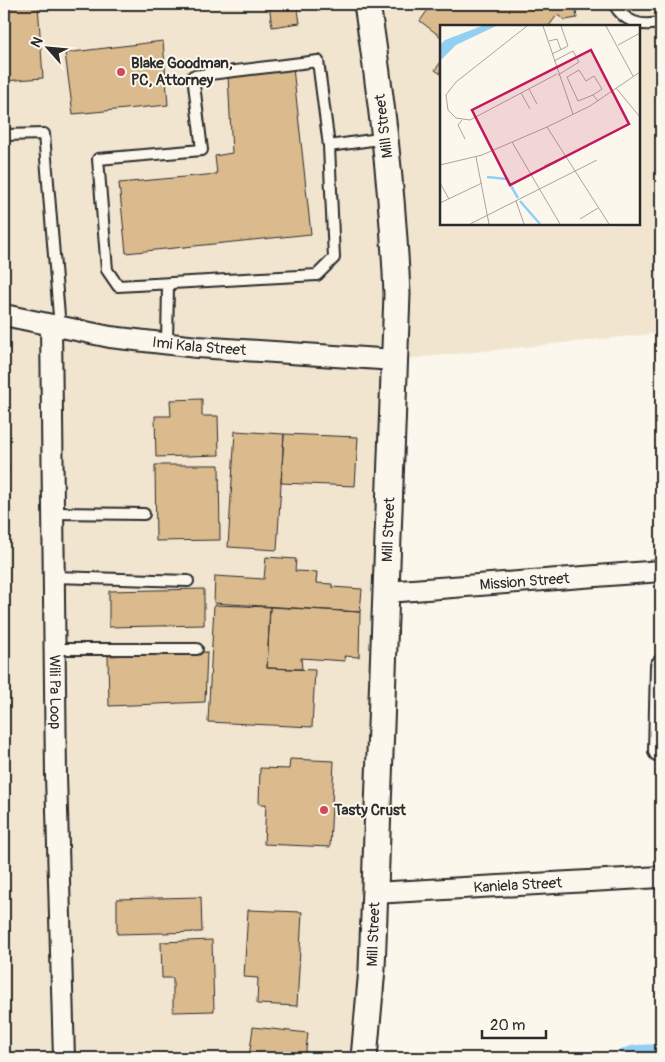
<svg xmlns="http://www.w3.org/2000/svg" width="665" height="1062" font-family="Pangolin,sans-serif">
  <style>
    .built { fill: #f1e5d0; fill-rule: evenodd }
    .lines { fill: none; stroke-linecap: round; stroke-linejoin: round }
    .canal { stroke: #92d0f3; stroke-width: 22 }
    .building { fill: #dbbb8e; stroke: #2b2b2b }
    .service-casing { stroke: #2b2b2b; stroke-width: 14 }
    .minor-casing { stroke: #2b2b2b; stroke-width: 24 }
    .tertiary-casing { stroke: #2b2b2b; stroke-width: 29 }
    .service { stroke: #fbf7ec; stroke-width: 10 }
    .minor { stroke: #fbf7ec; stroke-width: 20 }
    .tertiary { stroke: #fbf7ec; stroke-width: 25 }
    .poi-dot { fill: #d1495b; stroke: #fbf7ec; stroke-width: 2 }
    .labels { text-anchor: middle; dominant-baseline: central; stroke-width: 4; stroke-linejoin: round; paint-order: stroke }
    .poi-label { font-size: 15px; font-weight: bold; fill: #2b2b2b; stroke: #fbf7ec; text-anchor: start }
    .street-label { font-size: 15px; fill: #2b2b2b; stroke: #fbf7ec }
    .inset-river { fill: none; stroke: #92d0f3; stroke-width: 2.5 }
    .inset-road { fill: none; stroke: #a8a59f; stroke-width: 1 }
    .view { fill: #c2185b; fill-opacity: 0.15; stroke: #c2185b; stroke-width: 2.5 }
    .inset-edge { fill: none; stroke: #2b2b2b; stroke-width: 2.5 }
  </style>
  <rect width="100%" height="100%" fill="#fbf7ec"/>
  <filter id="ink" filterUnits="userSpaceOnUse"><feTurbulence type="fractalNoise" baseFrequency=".02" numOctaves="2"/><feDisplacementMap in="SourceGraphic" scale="10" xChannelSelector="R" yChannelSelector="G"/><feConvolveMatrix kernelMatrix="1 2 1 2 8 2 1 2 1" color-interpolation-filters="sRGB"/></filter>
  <g filter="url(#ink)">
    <!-- built -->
    <path class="built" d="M4 4H661V333L395 360 364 1058H4ZM441 26H639V224H441Z"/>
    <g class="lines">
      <!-- canal -->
      <path class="canal" d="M629 1058 636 1056 661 1055"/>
    </g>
    <!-- building -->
    <path class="building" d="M4 4H38L43 78 4 81Z
      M269 4H297L300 23 272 27Z
      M432 4H575L577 18 565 20 557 15 549 26H441V37L420 21Z
      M163 41 168 105 73 114 65 53Z
      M441 62V74L435 70Z
      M293 68 311 234 126 253 119 183 217 174 215 156 232 153 228 76Z
      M202 399V416H218L219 455 156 457 155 416H171L170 400Z
      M235 431 284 434 277 550 228 547Z
      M4 432 9 472 4 473Z
      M284 434 358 437 355 486 281 483Z
      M155 465H219L220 540 156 541Z
      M266 557 296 559 295 571 317 572 316 583 332 584V587L362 589 360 612 214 603 215 576 264 579Z
      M204 589V625L109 627V591Z
      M214 605 270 607 267 668 315 670 312 727 208 722Z
      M270 607 360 612 359 657 344 656 345 661 301 658 302 669 267 668Z
      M207 652 205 702 109 706 108 656Z
      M290 759 334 761 330 847 264 844 266 804H259L260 768 289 769Z
      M201 897 202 932 117 934V899Z
      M248 910 302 912 297 1006 257 1004 258 978 244 977Z
      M212 940 214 1011 173 1012V978H162L161 942Z
      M253 1027 308 1033 305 1058H249Z"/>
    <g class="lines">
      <!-- service casing -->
      <g class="service-casing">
        <path id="service" d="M614 4C624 22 642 28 661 22
          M4 135 44 134 60 328
          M329 146 334 258 317 275 118 286 107 270 98 159 202 150 193 76 318 61 329 146 386 138
          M167 343 168 285
          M53 513 144 514
          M54 577 188 581
          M55 649H197"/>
      </g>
      <!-- minor casing -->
      <g class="minor-casing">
        <g id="minor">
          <path id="s1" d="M4 315 110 337 197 347 395 360"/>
          <path id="s2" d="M51 326 56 775 64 1058"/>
          <path id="s3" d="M387 592 661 571"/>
          <path d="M659 751 661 666"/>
          <path id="s4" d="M374 893 661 877"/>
        </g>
      </g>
      <!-- tertiary casing -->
      <g class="tertiary-casing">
        <g id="tertiary">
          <path id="s5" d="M364 1058 372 969 397 294C393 195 382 101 367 4"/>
        </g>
      </g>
      <!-- service -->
      <use href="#service" class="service"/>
      <!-- minor -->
      <use href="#minor" class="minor"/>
      <!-- tertiary -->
      <use href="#tertiary" class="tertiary"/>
    </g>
  </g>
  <!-- markers -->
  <g class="poi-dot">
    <circle cx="121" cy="72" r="5"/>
    <circle cx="324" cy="810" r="5"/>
  </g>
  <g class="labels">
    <!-- poi labels -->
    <g class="poi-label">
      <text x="131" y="63">Blake Goodman,<tspan x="131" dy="17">PC, Attorney</tspan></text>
      <text x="334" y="810">Tasty Crust</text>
    </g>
    <!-- street labels -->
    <g class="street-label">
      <text transform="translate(384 126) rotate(-97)">Mill Street</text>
      <text stroke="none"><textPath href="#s1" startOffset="198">Imi Kala Street</textPath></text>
      <text stroke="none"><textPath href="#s5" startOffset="529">Mill Street</textPath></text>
      <text stroke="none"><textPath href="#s3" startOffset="138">Mission Street</textPath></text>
      <text stroke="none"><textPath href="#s2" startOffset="366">Wili Pa Loop</textPath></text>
      <text stroke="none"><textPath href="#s4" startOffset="144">Kaniela Street</textPath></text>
      <text stroke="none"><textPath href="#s5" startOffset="124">Mill Street</textPath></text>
    </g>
  </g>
  <!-- overview -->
  <g transform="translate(440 25)">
    <rect width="200" height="200" fill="#fbf7ec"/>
    <path d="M42 1H56L16 20 0 36V20L5 15Z" fill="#92d0f3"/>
    <path class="inset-river" d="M47 152 67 154 78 173M80 176 100 199"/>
    <path class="inset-road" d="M87 1 16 57 6 70 8 85 16 93 30 95 117 49M103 1 133 89M166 1 193 51M109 16 117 14 121 25M178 20 200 8M112 29 128 21 121 1M114 36 133 26 139 37 118 50M176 63 200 92M89 64 97 79M81 68 90 84M153 70 138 76 127 52 139 45 146 56 154 51 162 64 153 70 158 76M22 95 18 100 25 114M107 102 169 199M72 117 120 199M36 132 49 199M0 140 42 130 107 102 150 81 200 47M104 141 148 121M0 158 9 174M76 176 84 199M0 178 42 158M140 194 158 183M30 199 157 135"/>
    <path class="view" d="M151 25 189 99 70 160 32 85Z"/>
    <rect width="200" height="200" class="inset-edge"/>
  </g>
  <!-- margin -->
  <rect width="665" height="1062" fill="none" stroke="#fbf7ec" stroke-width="20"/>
  <rect x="10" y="10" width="645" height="1042" fill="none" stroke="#2b2b2b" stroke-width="2" filter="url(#ink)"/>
  <!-- north arrow -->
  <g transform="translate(48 48) rotate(297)" stroke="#fbf7ec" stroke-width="4" paint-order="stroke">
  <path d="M0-4L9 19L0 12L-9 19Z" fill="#2b2b2b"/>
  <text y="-8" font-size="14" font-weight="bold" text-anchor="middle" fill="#2b2b2b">N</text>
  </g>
  <!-- scale -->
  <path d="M482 1030v8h64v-8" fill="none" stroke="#2b2b2b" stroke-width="2.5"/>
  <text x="490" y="1030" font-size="15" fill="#2b2b2b" stroke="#fbf7ec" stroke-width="4" paint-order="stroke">20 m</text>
</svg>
